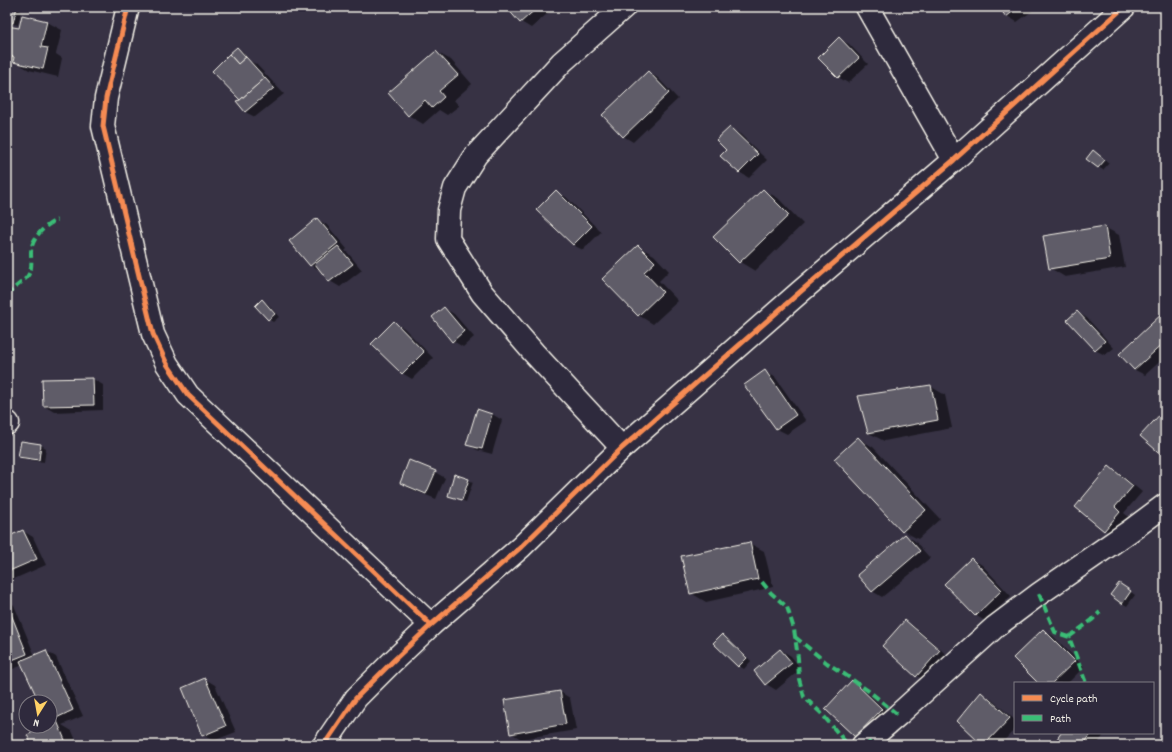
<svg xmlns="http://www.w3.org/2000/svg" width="1172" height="752" viewBox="0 0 1172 752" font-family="Dekko,sans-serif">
<rect width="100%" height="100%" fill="#373244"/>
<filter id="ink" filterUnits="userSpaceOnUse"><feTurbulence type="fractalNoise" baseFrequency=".025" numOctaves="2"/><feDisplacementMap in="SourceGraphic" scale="8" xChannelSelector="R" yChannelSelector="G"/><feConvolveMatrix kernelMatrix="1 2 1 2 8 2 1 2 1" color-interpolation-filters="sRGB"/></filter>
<g filter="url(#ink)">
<g fill="#0007">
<path d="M7,7l9,1 5,3 -3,14 -11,-3z"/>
<path d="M507,7h48l-24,21 -10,-6z"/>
<path d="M1000,7h38l-21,15 -10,-6z"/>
<path d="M23,16l24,6 15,8 -6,24 6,4 -4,19 -29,-7 -15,-9 -7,-1v-33l13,3z"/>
<path d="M839,39l10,5 19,20 -20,19 -10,-6z"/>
<path d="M237,49l5,2 8,10 6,3 28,30 -29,23 -10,-5z"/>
<path d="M436,52l15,8 21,24 -18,16 5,6 -12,9 -8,-5 -16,14 -15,-9z"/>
<path d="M648,72l10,6 20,21 -45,43 -10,-6z"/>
<path d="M730,128l10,6 27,26 -18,18 -10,-6 -12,-22z"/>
<path d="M1098,154l11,9 -6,7 -5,-3z"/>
<path d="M763,190l15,8 25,26 -48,47 -15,-9 -25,-25z"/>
<path d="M556,192l10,5 35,35 -18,18 -10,-5z"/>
<path d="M317,219l10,6 20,24 -2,2 3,2 14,17 -22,17 -10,-6 -8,-11 -1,1 -10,-6z"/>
<path d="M1104,227l15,8 6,32 -60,10 -15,-9z"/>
<path d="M639,247l15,8 15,16 -10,10 19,20 -25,23 -15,-9z"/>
<path d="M262,301l5,2 12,14 -6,5 -5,-3z"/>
<path d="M444,308l10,6 20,23 -11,10 -10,-6z"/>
<path d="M1077,312l10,6 27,30 -9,7 -10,-5z"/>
<path d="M1165,313v44l-20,18 -10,-5 -15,-16z"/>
<path d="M394,323l10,5 29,30 -21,21 -10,-6z"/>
<path d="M765,372l10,5 31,44 -19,13 -10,-5 -31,-44z"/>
<path d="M93,379l10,6v25l-49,2 -10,-6z"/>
<path d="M930,386l15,9 7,33 -68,13 -15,-8z"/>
<path d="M478,410l14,4 10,6 -10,34 -15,-4 -10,-6z"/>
<path d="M858,438l15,9 67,72 -22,20 -15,-8z"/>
<path d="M22,442l19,3 5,3 -2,14 -20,-3 -5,-3z"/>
<path d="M1109,467l10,6 23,19 -18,21 6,5 -15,18 -10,-6 -29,-24z"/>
<path d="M435,472l10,6 -9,21 -25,-10 -10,-6z"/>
<path d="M468,480l5,2 -7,20 -17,-7z"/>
<path d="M23,531l10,6 13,28 -39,17v-44z"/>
<path d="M905,535l10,6 15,17 -48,39 -10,-6z"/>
<path d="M749,543l15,8 9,36 -67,15 -15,-9z"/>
<path d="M972,559l10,6 29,31 -26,25 -10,-6z"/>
<path d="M1124,587l11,8 -8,11 -5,-3z"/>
<path d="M7,601l7,4 21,51 11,-5 10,6 27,59 -21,9 10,6 6,14h-45l16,-19 4,-2 -3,-2v-20h-10l-17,-37 -15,6h-1z"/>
<path d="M905,621l10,6 34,30 -22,25 -10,-6z"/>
<path d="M1043,630l10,6 31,31 -16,16h-29z"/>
<path d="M723,635l4,3 24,23 -7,8 -5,-3 -24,-23z"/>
<path d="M781,650l10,6 10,13 -25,21 -10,-6z"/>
<path d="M205,679l10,6 21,47 -23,9 -10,-6z"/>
<path d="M852,682l10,6 29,27 -26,27 -10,-6z"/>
<path d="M560,692l10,6 6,32 -55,9 -10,-6 -6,-32z"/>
<path d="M982,694l10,6 23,20v9l-15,16h-16z"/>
<path d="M1063,733h42l-8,12h-43z"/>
</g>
<g fill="#5f5c67" stroke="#f4f1e8">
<path d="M7,7h10l-4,16 -6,-1z"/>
<path d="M506,7h32l-18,16z"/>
<path d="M999,7h20l-13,10z"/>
<path d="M22,15l25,6 -6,26 7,1 -5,21 -30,-7 1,-5 -7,-2v-29l12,2z"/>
<path d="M839,37l20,21 -21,20 -20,-20z"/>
<path d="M237,47l9,10 -8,7 -9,-10z"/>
<path d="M436,51l22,24 -19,16 5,6 -12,11 -7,-8 -17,16 -20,-23z"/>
<path d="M229,54l9,10 8,-7 19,21 -25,22 -28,-29z"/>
<path d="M648,71l21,22 -46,44 -21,-22z"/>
<path d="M265,78l9,10 -29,24 -9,-11 4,-1z"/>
<path d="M730,127l28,27 -19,19 -19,-17 6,-6 -10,-10z"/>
<path d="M1093,150l12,10 -7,8 -12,-9z"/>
<path d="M763,189l26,26 -50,48 -26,-26z"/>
<path d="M556,190l36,36 -19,19 -37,-35z"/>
<path d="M317,218l21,25 -28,23 -21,-25z"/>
<path d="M1105,226l5,33 -61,10 -6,-33z"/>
<path d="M638,245l17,17 -11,10 19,20 -25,24 -36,-37z"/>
<path d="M338,246l15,18 -24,18 -14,-18z"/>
<path d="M262,299l13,15 -7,6 -13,-14z"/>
<path d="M444,307l20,24 -12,11 -20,-25z"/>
<path d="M1077,311l28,30 -10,9 -28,-30z"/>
<path d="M1165,311v31l-31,28 -15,-16z"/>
<path d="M394,321l30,31 -22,22 -31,-30z"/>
<path d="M765,370l31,45 -20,14 -32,-44z"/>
<path d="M93,378l1,27 -51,1 -1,-27z"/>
<path d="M931,385l7,35 -70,13 -10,-37z"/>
<path d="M477,409l15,5 -10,35 -16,-4z"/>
<path d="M1165,409v49l-25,-22z"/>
<path d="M858,437l68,73 -24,22 -68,-73z"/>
<path d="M21,441l20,3 -2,16 -21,-3z"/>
<path d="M409,460l27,11 -10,23 -26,-11z"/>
<path d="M1109,466l24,20 -18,21 5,5 -16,19 -29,-24z"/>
<path d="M454,474l15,5 -7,21 -14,-4z"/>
<path d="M23,530l14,29 -30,13v-35z"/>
<path d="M905,534l15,17 -48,41 -15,-17z"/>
<path d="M750,542l8,37 -68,15 -9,-38z"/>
<path d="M971,558l31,32 -27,26 -31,-32z"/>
<path d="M1119,583l12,8 -9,13 -12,-9z"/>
<path d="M7,604l20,50 -20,8z"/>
<path d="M905,620l35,30 -24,27 -34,-31z"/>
<path d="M1043,629l32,32 -23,22h-14l-25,-25z"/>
<path d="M722,634l25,24 -9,9 -25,-24z"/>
<path d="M780,649l12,14 -27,22 -11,-14z"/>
<path d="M46,650l27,60 -23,11v-19h-11l-19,-41z"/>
<path d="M205,678l21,48 -24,10 -20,-48z"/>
<path d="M852,680l30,29 -27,28 -30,-28z"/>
<path d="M560,691l6,33 -56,10 -6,-34z"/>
<path d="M981,692l29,26 -26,27h-2l-25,-24z"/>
<path d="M57,721l10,24h-35l-5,-10 20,-9h3v-2z"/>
<path d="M1061,733h31l-9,12h-30z"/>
</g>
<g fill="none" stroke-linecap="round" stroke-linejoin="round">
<g stroke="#f4f1e8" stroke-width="25">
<g id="minor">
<path d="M128,7l-22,91 -3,28 50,208 14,30 21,31 243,230"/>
<path d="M867,7l87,153"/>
<path d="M7,423h1"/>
<path d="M622,448l-88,-95 -52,-60 -34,-54 1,-29 6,-22 21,-33 86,-93 62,-55"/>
<path d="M324,745l32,-47 37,-37 38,-36 90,-78 101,-99 178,-156 154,-132 170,-153"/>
<path d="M863,745l35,-30 97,-88 44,-33 91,-63 35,-26"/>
</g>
</g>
<use href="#minor" stroke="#2f2a3d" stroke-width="22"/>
<g stroke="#3abd76" stroke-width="4" stroke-dasharray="8 4" stroke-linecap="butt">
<path d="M7,296c5,-8 14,-12 20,-19 6,-8 4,-15 4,-24 0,-15 14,-28 26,-33"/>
<path d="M762,582l9,11 16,14 7,22 4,29 1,21 5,18 17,16 27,32"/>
<path d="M1039,594l16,38 14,5 17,46"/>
<path d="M795,637l32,26 17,11 26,18 28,23"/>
<path d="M1069,637l23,-17 8,-8"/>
<path d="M868,741l3,4"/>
</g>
<g stroke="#2f2a3d" stroke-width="8">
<g id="cycleway">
<path d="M128,7l-22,91 -3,28 50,208 14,30 21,31 243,230"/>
<path d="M324,745l32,-47 37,-37 38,-36 90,-78 101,-99 178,-156 154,-132 170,-153"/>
</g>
</g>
<use href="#cycleway" stroke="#f68b52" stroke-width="5"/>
</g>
</g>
<rect width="1172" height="752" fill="none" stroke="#2f2a3d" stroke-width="24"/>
<rect x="12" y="12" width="1148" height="728" fill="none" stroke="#f4f1e8" stroke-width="1.5" filter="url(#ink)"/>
<rect x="1014" y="682" width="140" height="52" fill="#2f2a3d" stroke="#7e7a81"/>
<rect x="1022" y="695" width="20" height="6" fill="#f68b52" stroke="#7e7a81"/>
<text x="1050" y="702" font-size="12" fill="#f4f1e8">Cycle path</text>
<rect x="1022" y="715" width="20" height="6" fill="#3abd76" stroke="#7e7a81"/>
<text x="1050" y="722" font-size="12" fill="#f4f1e8">Path</text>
<g transform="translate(38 714) rotate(191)"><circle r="19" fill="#2f2a3d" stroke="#7e7a81"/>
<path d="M0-3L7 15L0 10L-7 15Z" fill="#ffd166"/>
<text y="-6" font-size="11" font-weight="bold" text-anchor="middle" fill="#f4f1e8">N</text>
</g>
</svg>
